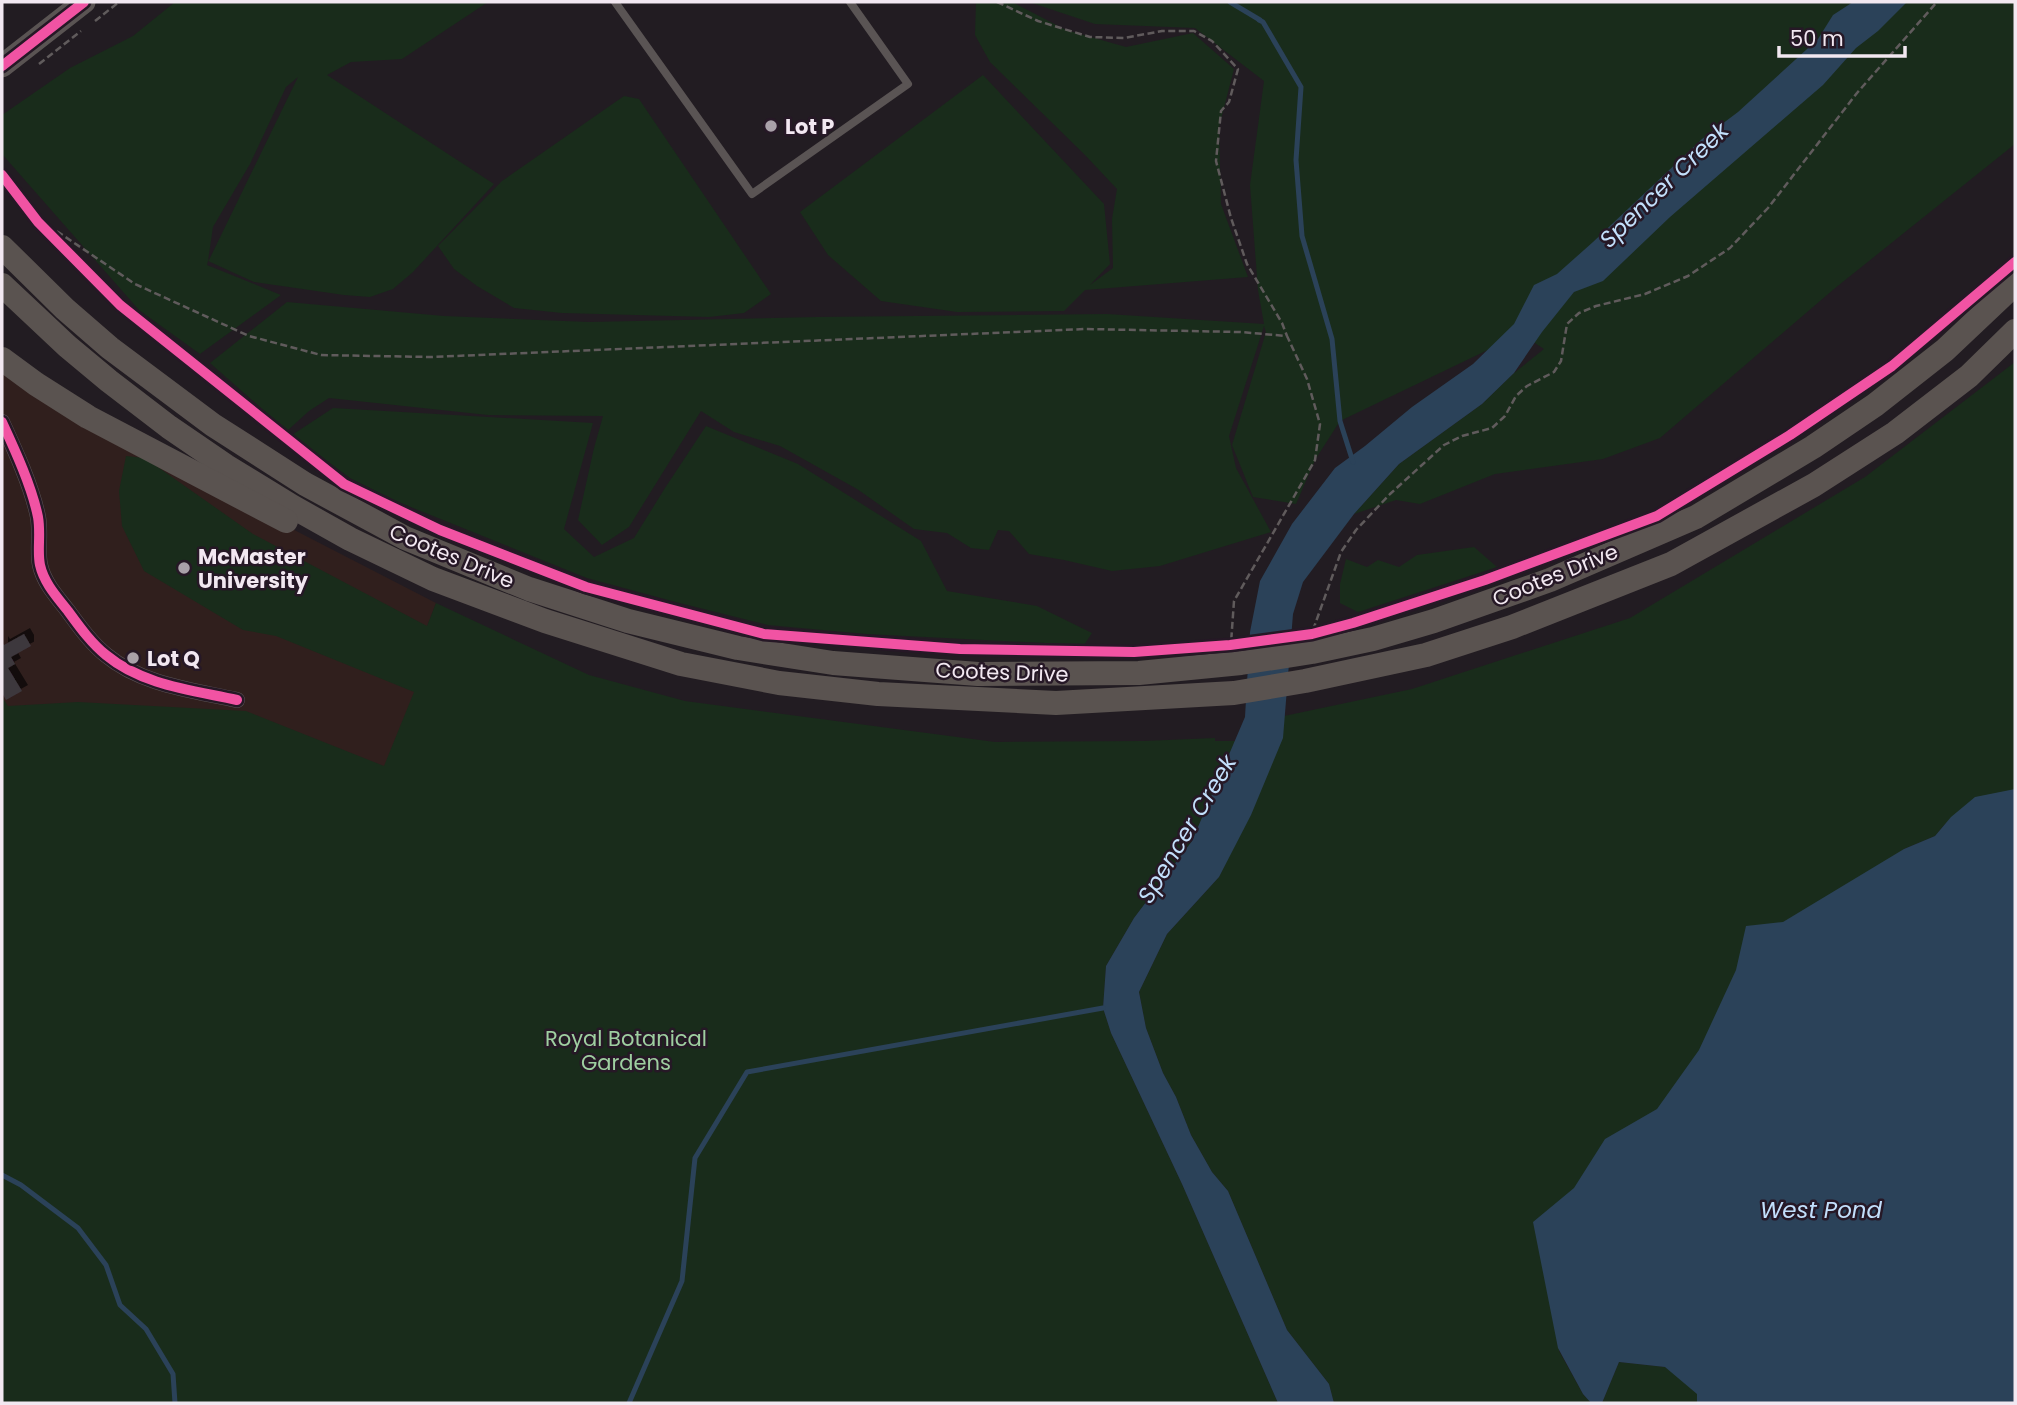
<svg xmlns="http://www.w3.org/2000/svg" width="2017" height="1405" viewBox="0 0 2017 1405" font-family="Poppins,sans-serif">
<defs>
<filter id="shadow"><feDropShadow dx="6" dy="-6" stdDeviation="0" flood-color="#0009"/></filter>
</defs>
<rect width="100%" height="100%" fill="#221c22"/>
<path fill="#301f1d" d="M2,366l158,95 276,142 -15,40 -4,49 -47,115 -355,-86 -13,-23z"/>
<g fill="#192c1b" fill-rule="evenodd">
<path d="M175,2h313l-86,57 -51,3 -24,13 167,109 -81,88 -20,17 -23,8 -26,-2 -90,-13 -46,-21 -1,4 74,30 -81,59 -61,-44 -137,-156v-39l68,-47 63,-32zM298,77l-89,183 -1,1 5,-34 37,-63 36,-77z"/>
<path d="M976,2h36l54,28 60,17 67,-14 41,36 -15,58 2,77 27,73 -163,13 -21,21 -107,1 -76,-11 -53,-46 -28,-43 183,-137 121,129 6,60 -20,21 23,-17 -1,-49 5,-30 -32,-34 -95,-93 -15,-27z"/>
<path d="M1029,2h986v142l-181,145 -174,149 -57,21 -108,15 -75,30 -24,-4 -42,14 45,-50 83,-60 32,-31 30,-24 -23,-15 -181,87 -25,39 -19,44 -43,-7 -21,-52 34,-113 -2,-6 -35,110 7,32 35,64 -111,34 -48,5 -48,-11 -35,-6 -20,-23 -11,-1 -9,20 -18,-2 -24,-15 -33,-4 -57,-40 -77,-43 -46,-14 -33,-21 -72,116 -27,18 -24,-25 16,-72 9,-32 -115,-1 -159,-17 -20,13 -22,20 -77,-68 77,-61 157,14 145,6 228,-5 290,-3 157,10 -6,-34 -8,-105 14,-104 -69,-53 -100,-4z"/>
<path d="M624,96l15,3 132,195 -27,19 -35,4 -147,-4 -48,-5 -37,-22 -23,-17 -16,-23 64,-65z"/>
<path d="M2015,362v460l-69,1 -11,13 -31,13 -345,502 24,43 8,9h-257l-5,-19 -42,-54 -59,-139 -16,-19 -21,-37 -15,-38 -13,-24 -17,-45 -7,-36 28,-58 52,-57 63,-139 2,-22 128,-27 218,-71 235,-141z"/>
<path d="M333,408l260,15 -29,106 30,28 40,-19 31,-50 41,-62 92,38 123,77 26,50 90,15 55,27 -8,12 -217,-11 -99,-9 -92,-23 -89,-24 -196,-79 -41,-21 -58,-43z"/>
<path d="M126,456l19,2 108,76 174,92 9,-23 153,72 96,26 310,41 149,-1 71,-3v3h20l-43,100 -58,77 -28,48 -3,42 8,25 71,151 96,219h-1276v-706l6,9 70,-4 168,9 138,55 30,-74 -138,-56 -33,-6 -99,-59 -22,-45 -3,-35z"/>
<path d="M1474,547l23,20 -139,45 -18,-9v-19l6,-25 21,8 11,-7 21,7 18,-12z"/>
<path d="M1619,1362l46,5 48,36h-111z"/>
</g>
<g fill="#2b4259">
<path d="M1853,2h54l-29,29 -22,17 -33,37 -153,132 -67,64 -29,11 -32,40 -28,41 -32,31 -83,60 -45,50 -51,68 -10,32 -10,124 -32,77 -32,62 -52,57 -28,58 7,36 17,45 13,24 15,38 21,37 16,19 59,139 42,54 5,19h-56l-96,-219 -71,-151 -8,-25 3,-42 28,-48 58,-77 53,-124 5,-85 10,-51 32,-57 43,-56 30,-22 47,-39 61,-43 41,-40 20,-39 23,-11 36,-32 109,-103 36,-27 80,-73 15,-24z"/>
<path d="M2015,789v614h-318v-9l-32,-27 -46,-5 -17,41h-11l-8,-9 -25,-46 -25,-126 41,-34 31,-49 52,-30 42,-59 37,-80 10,-44 37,-4 121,-73 31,-13 16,-19 24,-20z"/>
</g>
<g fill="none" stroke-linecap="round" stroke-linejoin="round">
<g stroke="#2b4259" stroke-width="5">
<path d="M1230,2l30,18"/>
<path d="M1259,20l4,2 38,65 -5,73 6,76 30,103 8,82 13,41"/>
<path d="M2,1175l19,10 57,43 28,37 14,40 26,24 27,45 2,29"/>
<path d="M629,1403l53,-122 13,-123 52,-86 356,-64"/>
</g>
</g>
<path fill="#3e373e" filter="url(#shadow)" d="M24,634l7,12 -20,11 4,7 -7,4 14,23 -16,9 -4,-7v-51l2,3z"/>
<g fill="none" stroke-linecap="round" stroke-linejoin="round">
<g stroke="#605b5c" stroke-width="2.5" stroke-dasharray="7 3.5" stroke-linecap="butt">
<path d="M997,2l41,19 52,16 34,1 38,-7h32l18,10 26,28 -9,33 -8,9 -5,50 15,57 16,46 35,59 5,13"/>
<path d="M95,21l24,-19"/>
<path d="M39,64l42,-33"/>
<path d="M38,222l20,10 77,52 114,52 72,19 111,2 654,-28 154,3 47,4 20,43 13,45 -5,36 -81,141 -3,42"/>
<path d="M1313,630l28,-78 15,-22 34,-36 54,-49 18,-9 30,-8 13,-12 11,-20 11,-10 27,-14 7,-11 6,-37 12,-11 17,-7 49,-12 43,-18 42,-28 38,-40 89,-115 80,-91"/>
</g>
<path stroke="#5a5454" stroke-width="8" d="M615,2l137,192 156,-110 -58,-82"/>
<path stroke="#5a5454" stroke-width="16" d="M2,422c13,28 30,65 36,95 3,17 -1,34 2,48 4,18 17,32 28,46 11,15 23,32 38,44 36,30 86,35 131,45"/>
<path stroke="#5a5453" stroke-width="23" d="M2,66l82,-64"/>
<g stroke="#5a5350" stroke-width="24">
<path d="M2,247l63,62 45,39 103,77 92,59 100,54 124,51 99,32 110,27 95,15 145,11 161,-1 102,-10 71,-11 61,-13 61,-18 116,-41 146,-63 117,-70 62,-42 70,-55 70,-66"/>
<path d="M2,285l65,61 42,35 60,46 57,39 67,41 57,32 83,40 112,42 136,43 98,19 99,11 178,9 178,-10 71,-12 121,-26 86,-28 159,-63 143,-79 81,-52 74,-57 46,-45"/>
<path d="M2,359l34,25 52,33 198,104"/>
</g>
<g stroke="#261826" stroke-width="15">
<g id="cycleway">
<path d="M2,66l82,-64"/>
<path d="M2,175l36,47 82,83 224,179 96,46 146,57 178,47 196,15 174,3 96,-7 82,-11 41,-11 132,-43 172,-64 133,-81 102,-69 123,-104"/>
<path d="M2,422c13,28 30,65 36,95 3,17 -1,34 2,48 4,18 17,32 28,46 11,15 23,32 38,44 36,30 86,35 131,45"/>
</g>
</g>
<use href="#cycleway" stroke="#f153a3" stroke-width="10"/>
</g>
<g fill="#a9a1a9" stroke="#261826" stroke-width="2.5">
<circle cx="771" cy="126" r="7"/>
<circle cx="184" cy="568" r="7"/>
<circle cx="133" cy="658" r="7"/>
</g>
<g text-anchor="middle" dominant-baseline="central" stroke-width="5" stroke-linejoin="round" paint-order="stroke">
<g font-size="21" font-weight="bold" fill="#f2e8f1" stroke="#261826" text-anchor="start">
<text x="785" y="126">Lot P</text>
<text x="198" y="556">McMaster<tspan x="198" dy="24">University</tspan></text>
<text x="147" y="658">Lot Q</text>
</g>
<g font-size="21" fill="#f2e8f1" stroke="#261826">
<text transform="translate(452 556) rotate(23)">Cootes Drive</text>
<text transform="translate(1555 575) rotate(-22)">Cootes Drive</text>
<text transform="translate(1002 672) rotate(2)">Cootes Drive</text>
</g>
<g font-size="21" fill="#9ecfa0" stroke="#261826">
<text x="626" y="1038">Royal Botanical<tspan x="626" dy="24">Gardens</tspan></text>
</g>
<g font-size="23" font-style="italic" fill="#c2dffb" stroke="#261826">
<text transform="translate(1664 185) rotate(-44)">Spencer Creek</text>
<text transform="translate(1187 829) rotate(-59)">Spencer Creek</text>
<text x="1821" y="1210">West Pond</text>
</g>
</g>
<rect width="2017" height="1405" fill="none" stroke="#f2e8f1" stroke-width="7"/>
<path d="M1779 46v10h126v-10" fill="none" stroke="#f2e8f1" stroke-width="3.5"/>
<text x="1790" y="46" font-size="21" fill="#f2e8f1" stroke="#261826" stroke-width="5" paint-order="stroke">50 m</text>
</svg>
